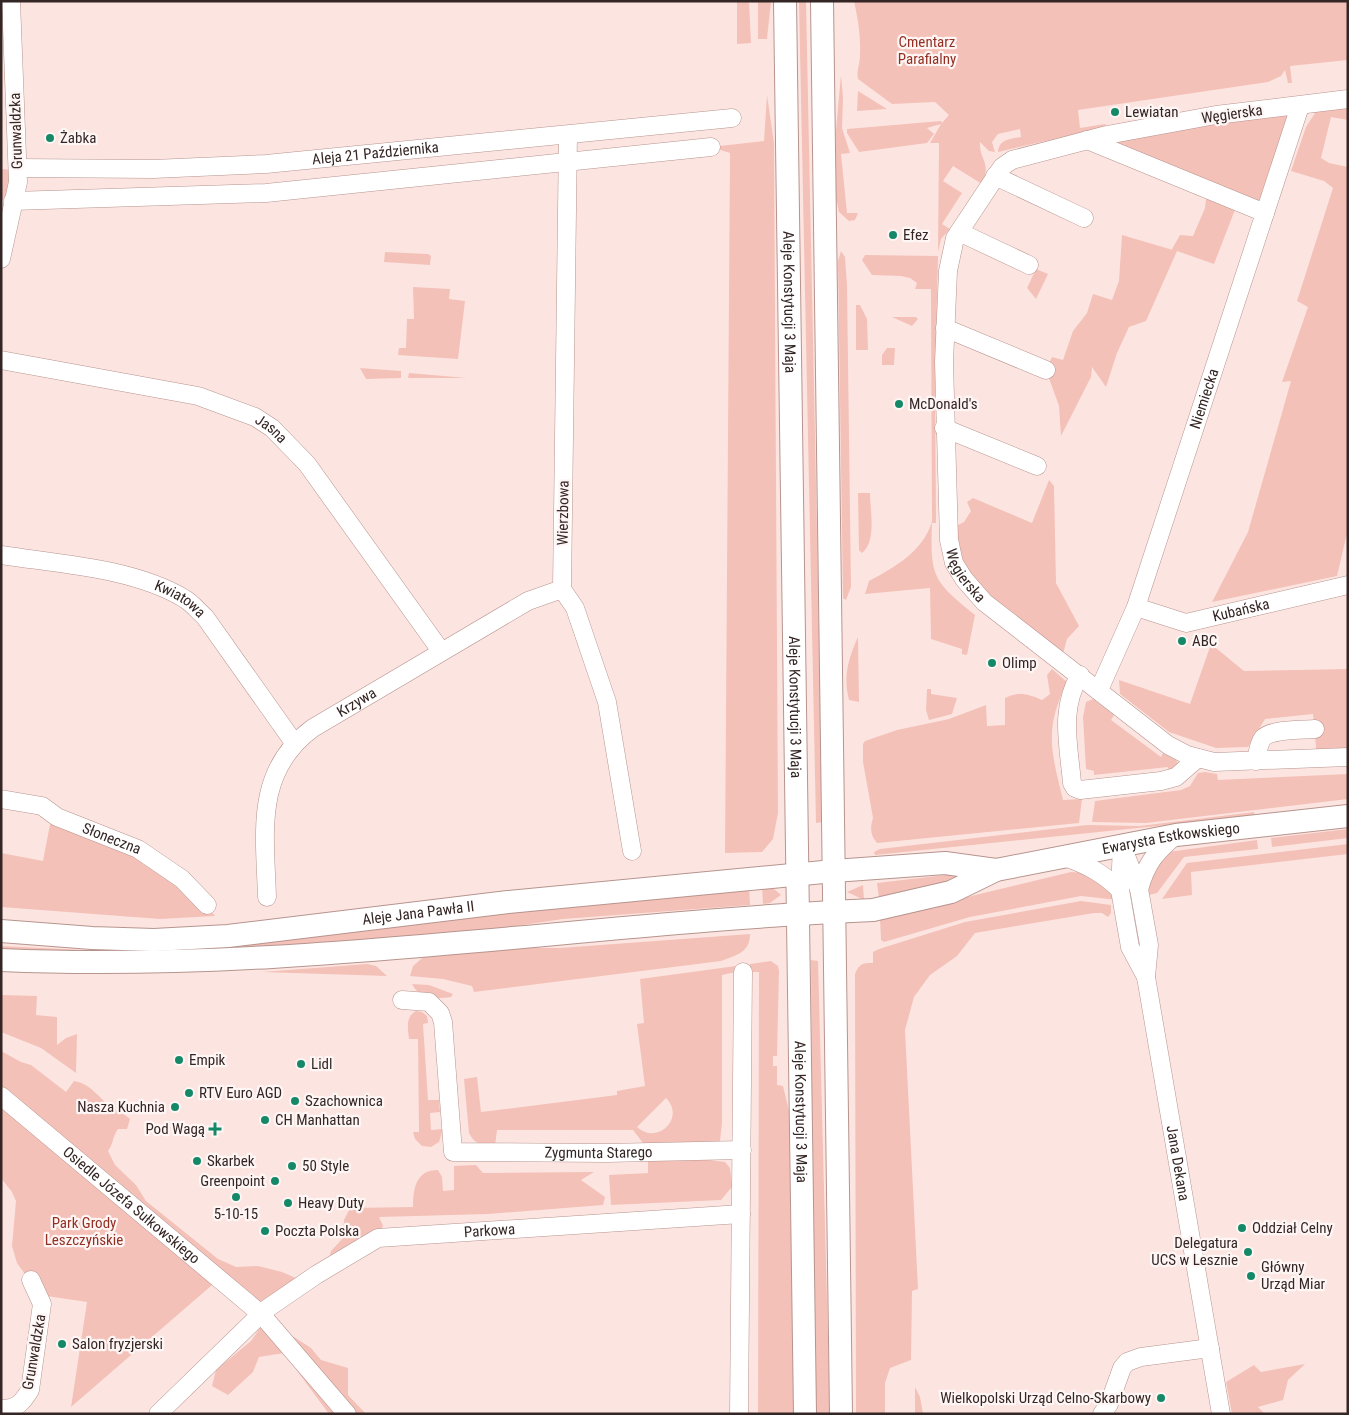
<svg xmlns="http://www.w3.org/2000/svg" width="1349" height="1415" viewBox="0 0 1349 1415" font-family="'Roboto Condensed',sans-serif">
<rect width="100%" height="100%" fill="#fce5e1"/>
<g fill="#f4c1b8" fill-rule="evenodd">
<path d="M737,1h12l2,42 -14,1z"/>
<path d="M758,1h13l-4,38h-9z"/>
<path d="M799,1h7l17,821 -7,1z"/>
<path d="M854,1h494v59l-58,6 2,17h-4l-3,-13 -4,6 -13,6 -190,28 2,18 25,-4 1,3 -108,25c1,-13 12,-13 23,-15l-1,-8 -22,5 -6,8 3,10 -6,-1 -9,-9c-1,18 12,20 2,42l-29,-18 -10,15 19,12 -20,31 8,5 -9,10 -3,13 1,-109h-9l11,-19 -14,4 7,6 -7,9 -68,9 -12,-19v-4l94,-8 1,2 7,-8 -14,-13 -43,2 -34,-25c-2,-8 2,-15 2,-23 1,-19 -2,-37 -6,-55z"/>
<path d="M841,75l2,22 -1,31 8,25 -9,1 6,59h11l-3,7 -6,1 -10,-9 -3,-14v-68z"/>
<path d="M858,91l29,18 -30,2z"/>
<path d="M767,95l7,48 4,670 -5,26 -11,13 -37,1 5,-700 -19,-6 53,-6z"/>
<path d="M1348,99v21l-17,-3 -10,41 8,5 19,4v362l-11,47 -125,26 36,-70 43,-151 -9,1 26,-75 -11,-6 36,-113 -9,-7 -33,-10 15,-44 9,-14 -15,-4 -35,104 -27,-11 -24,62 -37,-13 -31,70 -17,6 -12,26 -11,34 -14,-20 -1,10 -30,59 -2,-30 -13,-36 6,-13 11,3 10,-29 14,-18 6,-19 19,6 7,-19 3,-46 51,15 -1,-1 8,-14 13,1 12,-28 2,-18 -120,-50z"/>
<path d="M1,169l15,1 -4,30h-11z"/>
<path d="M841,251l4,6 2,28 4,302 -5,13 -3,-2 -5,-337z"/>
<path d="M385,252l43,2 3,2 -1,9 -46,-3z"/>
<path d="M865,255l73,1 -3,132 1,131v4h-4c-2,54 1,58 43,92l-8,40 -5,-1v-5l-31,-10 -1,-51 -65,6 4,-13c26,-14 53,-29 63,-59l-1,-233h-16l2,-6 -7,-5 -9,-2 -29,-1 -10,-15z"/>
<path d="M1036,269l12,5 -12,25 -9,-11z"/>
<path d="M413,287l37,2 -1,10 16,2 -7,58 -60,-4 1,-7h7l1,-29h7z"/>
<path d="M856,305h4l7,14 1,31h-12z"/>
<path d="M892,317h24l2,2 -6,7z"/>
<path d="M887,348h8l-1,17h-12v-10z"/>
<path d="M360,368l41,3v7l-35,1z"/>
<path d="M409,373l58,5h-59z"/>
<path d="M1049,480l5,6 2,97 23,43 -12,13 -6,22 -107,-98 2,-37 8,-4 7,-11 -4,-9 6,-4 59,25z"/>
<path d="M858,493h12c0,17 7,48 -8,60l-3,-3z"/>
<path d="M858,637l1,65 -10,-2c-6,-23 -1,-41 9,-63z"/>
<path d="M1211,644l33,27 104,-2v88l-31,1 -4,-44 -48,5 -17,28 -32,1 -47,-16 -49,-38 -1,-14 71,24z"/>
<path d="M1052,669l15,13c-23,48 -16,68 -4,118l19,-1 -3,24 -202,20c-7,-8 -7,-15 -4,-25l-10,-56v-18l2,-3 32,-11 52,-11 37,-14 1,21 18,-1v-27c15,-7 23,-4 37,2l8,-6 -3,-19z"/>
<path d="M927,689h4v5l26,4 -5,16 -23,6 -3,-10z"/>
<path d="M1093,699l21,16 -3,5 50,37 2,-4 13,7 3,5 -10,14 -1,-12 -74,8v-4l-8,-2 -3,-52 3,-15z"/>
<path d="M1205,772l12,2 1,6 130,-6v25l-202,24 -54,-1 3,-21 86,-11 9,-4 8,-13z"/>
<path d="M1254,812l1,4 -380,39 -1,-3 6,-3 207,-24 53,1z"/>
<path d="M52,814l43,17 99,59 21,26 -55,3 -159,-12v-54l42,8z"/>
<path d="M1348,829v9l-76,9 -1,-9z"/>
<path d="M1257,840l1,9 -74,8 -27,36 -8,2v-19l19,-24z"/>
<path d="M1348,844v10l-157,18 1,23 -30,4 25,-36z"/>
<path d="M1071,872c21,0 36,11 46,28l-36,-4 -111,21 -86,25 -3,-2 -1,-22z"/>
<path d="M963,873l5,4 -89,21 -2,-15z"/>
<path d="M863,885l1,15 -17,-8z"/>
<path d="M749,887l1,18 -187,14 -93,14 -271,20 -198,-1v-6l102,5 182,-13 340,-42z"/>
<path d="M762,887l12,2 7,6 -11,8 -7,1z"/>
<path d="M1081,901l30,4v8l-3,4 -6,-4h-8l-119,20 -18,23 -27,19 -16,22 -9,33 13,259 -6,2 -1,69 -21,8 -5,15v31h-29l-1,-440c4,-10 7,-11 18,-11v-11l6,-3 86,-27z"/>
<path d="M750,934c0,19 -14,21 -29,27l-247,31 -2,-6 -29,-7 -33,-3 3,-10 15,-13 60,-5h72z"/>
<path d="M811,960l7,1 12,453h-16z"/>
<path d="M771,961l7,5 1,5 -2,85h-4v10h4v19l6,1 6,25 5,303h-36l1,-442h-9v-8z"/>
<path d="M367,964l9,2 11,10 -125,-4z"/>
<path d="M736,966v6l-14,3v148l-3,27 -69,2 -17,-22h-136l-2,16c-12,-1 -20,-1 -26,-13l-5,-54 13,-2 4,35 136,-17v-4l28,-5 -8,-62 7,-1 -4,-44zM666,1098c20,20 -9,48 -29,29z"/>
<path d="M412,984l17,1 24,9 -2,3c-14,2 -32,2 -39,-13z"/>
<path d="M1,995l36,1 -1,19 21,2v28l9,-7 11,-4 -1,39 -35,-25 -40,-16z"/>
<path d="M416,1011l6,1 5,4 1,7 -5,1 5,76h11l1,12 -10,1 1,17 12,-1 -4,13 -8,5 -9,-1 -7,-7 -2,-7h6l-1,-93h-9c-1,-11 -4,-22 7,-28z"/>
<path d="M1,1051l20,11 10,3 35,27 8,-11c17,3 23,15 36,25 6,5 14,7 20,13l-3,10h-9c-6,8 -4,14 -10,22l7,14 21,20 10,16 72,58 18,8 22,-1 24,6 23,10 -44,32 -42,-35 -148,128 16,-105 -47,-7 -23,-32 -5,-17 4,-45 -4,-9 -11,-14z"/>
<path d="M701,1159l24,3 5,6 2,19 -11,13 -110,5 -2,-30 39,-2v-12z"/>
<path d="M476,1165l7,8 111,-1 -13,8 24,17 -2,8 -115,9 -109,3 4,9 -5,12 -49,21 2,-8 12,-13 1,-18 6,-12 63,-1c0,-19 3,-37 25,-37l4,7 1,14 11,-1v-24z"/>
<path d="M262,1325l18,11 14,1 17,11 10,12 27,8v27l18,19h-37l-45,-61 -25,4 -6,15 -25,23 -16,-9 4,-16 35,-29z"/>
<path d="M1305,1364l-17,16 -5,20 -25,7 7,7h-33l-6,-32 28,-17 7,7z"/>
<path d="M915,1387l5,10 3,17h-8z"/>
</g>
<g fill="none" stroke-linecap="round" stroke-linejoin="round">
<g stroke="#b7948e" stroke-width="19">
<g id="minor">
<path id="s1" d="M1348,99l-132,16 -109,20 -95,25 -10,7 -47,71 -7,33 -4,91 5,178 5,23 10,16 20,23 184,143 19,10 27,7 134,-5"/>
<path d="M568,135l-6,454 13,19 32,94 25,149"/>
<path d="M1087,140l178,73"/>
<path id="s2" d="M18,168l135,1 113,-5 466,-46"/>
<path d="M995,176l89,42"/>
<path d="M13,201l253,-8 445,-46"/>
<path d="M959,232l70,33"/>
<path d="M1,259l17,-77 -7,-181"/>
<path d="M945,328l101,42"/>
<path id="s3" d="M1,360l197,36 57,21 17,11 35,36 134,187"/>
<path d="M944,428l93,38"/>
<path id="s4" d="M1,555c58,9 133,13 184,44 7,4 13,12 20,18l90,127"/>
<path id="s5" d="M1136,607l50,16 162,-38"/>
<path d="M1080,675c-21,34 -11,71 -8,108l3,5 5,2 81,-9 15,-4 22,-19"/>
<path id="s6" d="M1099,690l37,-83 164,-501"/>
<path d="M1256,761c2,-8 2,-17 7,-23 8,-9 40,-8 52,-9"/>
<path id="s7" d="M1,799l41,7 15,11 81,32 44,30 25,26"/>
<path id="s8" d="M1122,846l17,43 10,56 -3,32 75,437"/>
<path d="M1122,846l-2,44 10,57 16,30"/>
<path d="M1065,857c22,8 38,16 55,33"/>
<path d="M1139,889c8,-27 16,-36 37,-54"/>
<path id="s9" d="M267,897c-2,-64 -13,-126 46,-169l215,-127 34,-12"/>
<path id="s10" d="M402,1000l27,2 11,11 3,9 10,130 153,1 136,-3"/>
<path id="s11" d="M1,1096l260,218 86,100"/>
<path d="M1,1409c16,0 21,-6 29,-19l12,-86 -11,-24"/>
<path id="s12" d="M158,1414l107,-104 51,-35 62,-37 363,-24"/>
<path d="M739,1414l4,-442"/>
<path d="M1102,1414l7,-10 13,-36 5,-6 14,-5 69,-9"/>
</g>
</g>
<g stroke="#b7948e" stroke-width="24">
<g id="major">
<path id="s13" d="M785,1l20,1413"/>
<path d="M822,1l19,1413"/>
<path id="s14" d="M1,931l91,7 62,2 74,-4 280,-34 326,-31 111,-8 51,7"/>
<path id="s15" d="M1,960c291,13 581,-37 872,-50l78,-18 45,-22 180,-35 172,-19"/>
</g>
</g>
<use href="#minor" stroke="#fff" stroke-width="18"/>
<use href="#major" stroke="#fff" stroke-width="22"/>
</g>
<g fill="#158868" stroke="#fef6f5" stroke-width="2">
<circle cx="1115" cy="112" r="5"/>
<circle cx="50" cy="138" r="5"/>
<circle cx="893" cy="235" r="5"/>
<circle cx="899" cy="404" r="5"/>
<circle cx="1182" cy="641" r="5"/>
<circle cx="992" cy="663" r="5"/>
<circle cx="179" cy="1060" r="5"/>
<circle cx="301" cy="1064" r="5"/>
<circle cx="189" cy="1093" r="5"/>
<circle cx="295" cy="1101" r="5"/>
<circle cx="175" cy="1107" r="5"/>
<circle cx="265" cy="1120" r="5"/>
<path d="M212.5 1121.5h5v5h5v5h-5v5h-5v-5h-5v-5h5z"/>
<circle cx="197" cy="1161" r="5"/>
<circle cx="292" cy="1166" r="5"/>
<circle cx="275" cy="1181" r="5"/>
<circle cx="236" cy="1197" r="5"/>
<circle cx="288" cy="1203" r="5"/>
<circle cx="1242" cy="1228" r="5"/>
<circle cx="265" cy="1231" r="5"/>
<circle cx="1248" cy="1252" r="5"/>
<circle cx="1251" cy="1276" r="5"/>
<circle cx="62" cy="1344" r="5"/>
<circle cx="1161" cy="1398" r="5"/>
</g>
<g text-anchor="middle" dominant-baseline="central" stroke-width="4.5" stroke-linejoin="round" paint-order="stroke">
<g font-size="15" fill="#943023" stroke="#fef6f5">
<text x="927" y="42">Cmentarz<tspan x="927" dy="17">Parafialny</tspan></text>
<text x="84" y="1223">Park Grody<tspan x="84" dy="17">Leszczyńskie</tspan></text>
</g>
<g font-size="15" fill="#342624" stroke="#fef6f5" text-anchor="start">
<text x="1125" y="112">Lewiatan</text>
<text x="60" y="138">Żabka</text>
<text x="903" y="235">Efez</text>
<text x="909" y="404">McDonald's</text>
<text x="1192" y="641">ABC</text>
<text x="1002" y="663">Olimp</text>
<text x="189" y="1060">Empik</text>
<text x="311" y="1064">Lidl</text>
<text x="199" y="1093">RTV Euro AGD</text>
<text x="305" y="1101">Szachownica</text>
<text x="165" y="1107" text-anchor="end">Nasza Kuchnia</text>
<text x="275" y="1120">CH Manhattan</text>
<text x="205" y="1129" text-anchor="end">Pod Wagą</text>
<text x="207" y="1161">Skarbek</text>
<text x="302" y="1166">50 Style</text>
<text x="265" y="1181" text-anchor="end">Greenpoint</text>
<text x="298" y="1203">Heavy Duty</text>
<text x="236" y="1214" text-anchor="middle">5-10-15</text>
<text x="1252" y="1228">Oddział Celny</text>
<text x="275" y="1231">Poczta Polska</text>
<text x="1238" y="1243" text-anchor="end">Delegatura<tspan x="1238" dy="17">UCS w Lesznie</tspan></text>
<text x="1261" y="1267">Główny<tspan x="1261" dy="17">Urząd Miar</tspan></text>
<text x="72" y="1344">Salon fryzjerski</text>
<text x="1151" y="1398" text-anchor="end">Wielkopolski Urząd Celno-Skarbowy</text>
</g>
<g font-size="15" fill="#342624" stroke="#fef6f5">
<text transform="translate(1232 114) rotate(-8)">Węgierska</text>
<text transform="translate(16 131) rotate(-92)">Grunwaldzka</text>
<text stroke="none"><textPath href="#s2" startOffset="358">Aleja 21 Października</textPath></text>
<text stroke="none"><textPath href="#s13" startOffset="301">Aleje Konstytucji 3 Maja</textPath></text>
<text stroke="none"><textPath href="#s6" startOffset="310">Niemiecka</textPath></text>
<text stroke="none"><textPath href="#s3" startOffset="281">Jasna</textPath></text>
<text transform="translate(563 513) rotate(-89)">Wierzbowa</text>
<text stroke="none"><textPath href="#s1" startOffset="782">Węgierska</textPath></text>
<text stroke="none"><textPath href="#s4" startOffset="186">Kwiatowa</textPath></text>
<text stroke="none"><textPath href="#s5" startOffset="109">Kubańska</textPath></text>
<text stroke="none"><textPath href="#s9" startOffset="235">Krzywa</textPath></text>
<text stroke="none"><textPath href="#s13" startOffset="706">Aleje Konstytucji 3 Maja</textPath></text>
<text stroke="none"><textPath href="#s7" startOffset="119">Słoneczna</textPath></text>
<text stroke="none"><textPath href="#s15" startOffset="1182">Ewarysta Estkowskiego</textPath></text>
<text stroke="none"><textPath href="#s14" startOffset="419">Aleje Jana Pawła II</textPath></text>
<text stroke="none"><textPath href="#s13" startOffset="1111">Aleje Konstytucji 3 Maja</textPath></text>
<text stroke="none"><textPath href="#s10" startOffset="328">Zygmunta Starego</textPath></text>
<text stroke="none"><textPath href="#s8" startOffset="324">Jana Dekana</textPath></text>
<text stroke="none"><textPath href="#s11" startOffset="170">Osiedle Józefa Sułkowskiego</textPath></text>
<text stroke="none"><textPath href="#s12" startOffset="395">Parkowa</textPath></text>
<text transform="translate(34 1352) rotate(-80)">Grunwaldzka</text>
</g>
</g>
<rect width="1349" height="1415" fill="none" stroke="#342624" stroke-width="5"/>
</svg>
